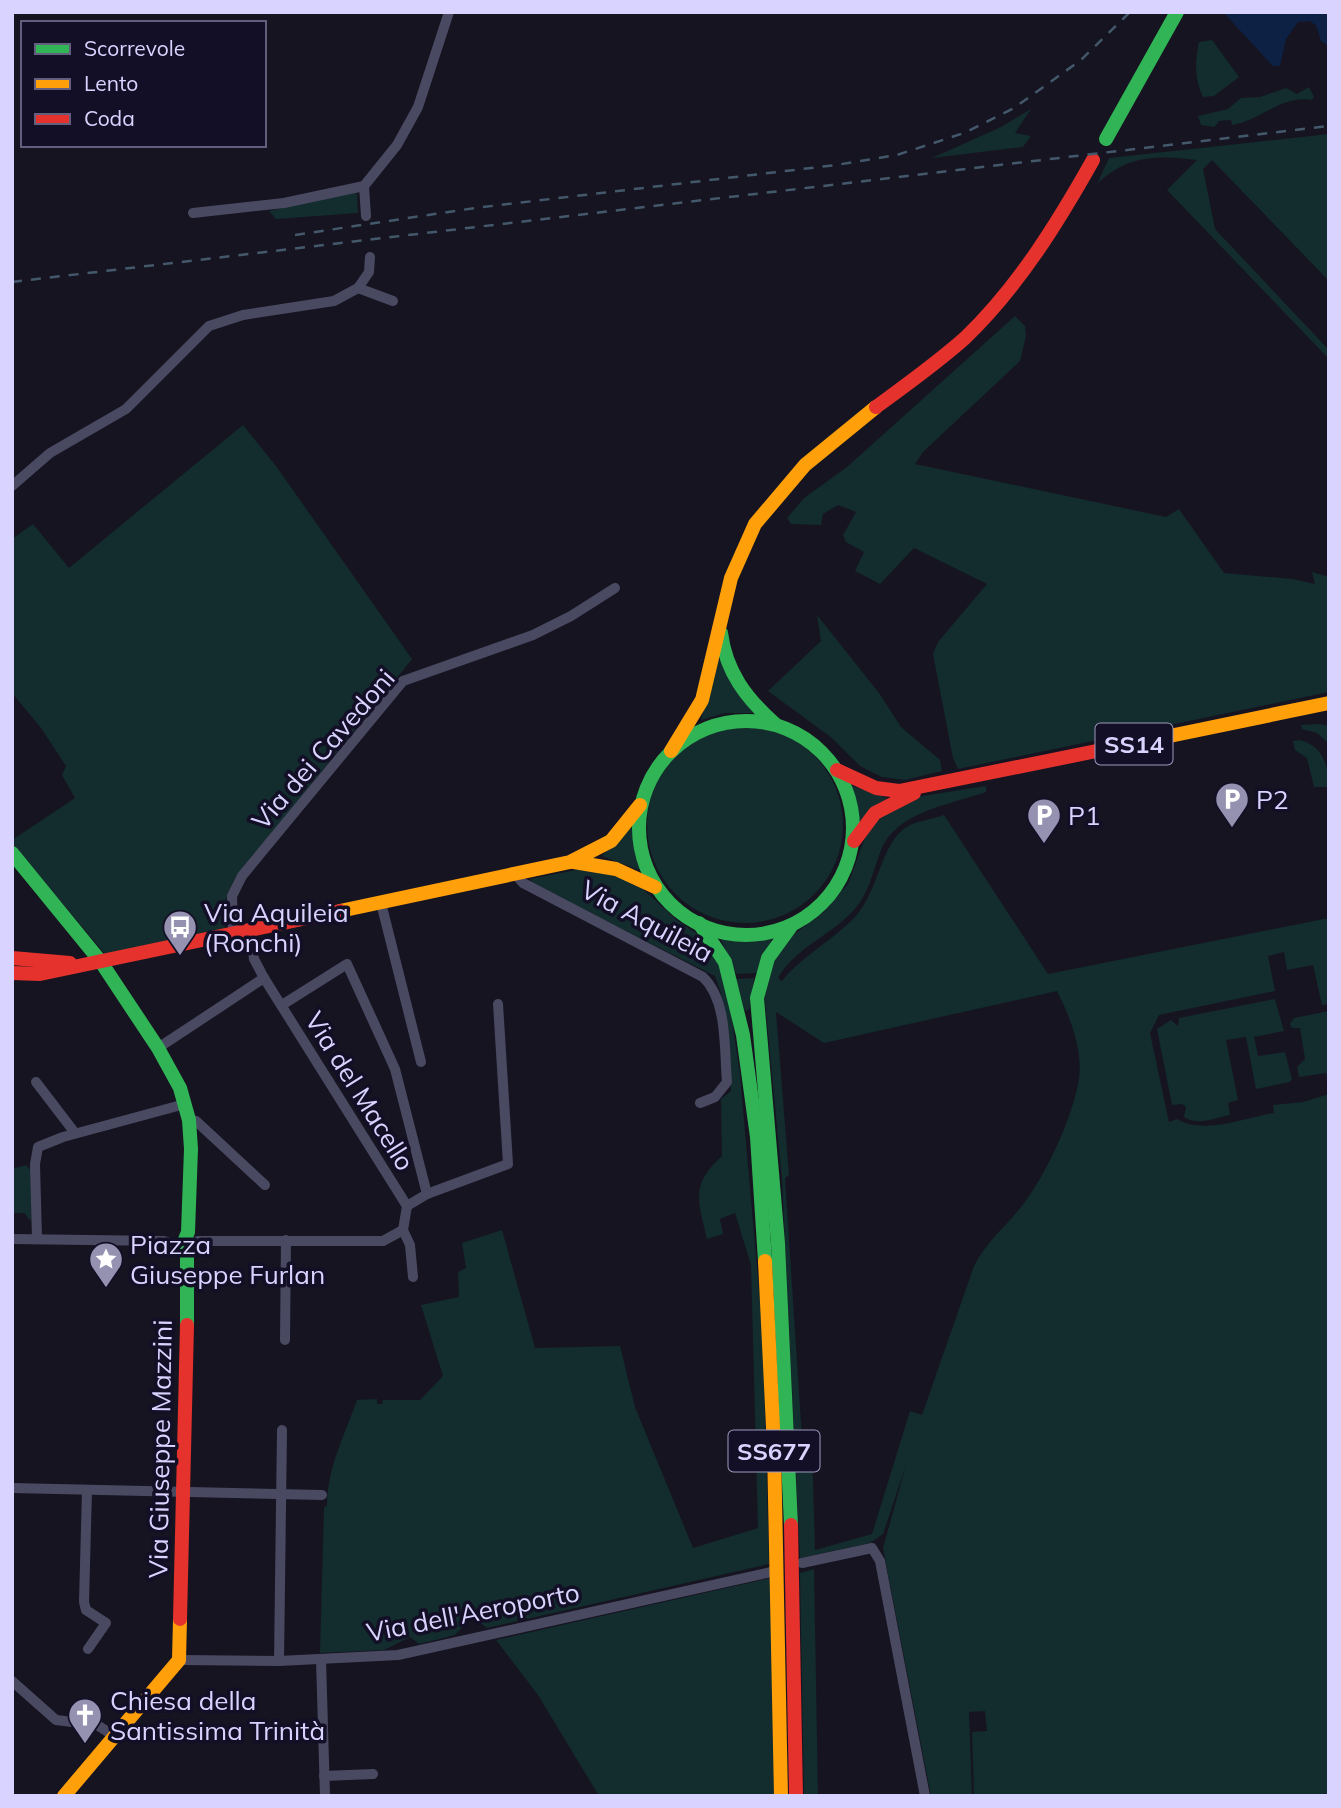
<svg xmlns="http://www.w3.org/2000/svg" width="1341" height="1808" viewBox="0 0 1341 1808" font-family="Mulish,sans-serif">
<rect width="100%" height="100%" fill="#161421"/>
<g fill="#132c2d" fill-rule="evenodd">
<path d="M1212,40l27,37 -25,19 -11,1c-9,-18 -8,-36 -4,-55z"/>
<path d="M1309,87l5,10 -2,3c-31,-5 -52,21 -80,25l-1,-5 -12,1 -5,6 -13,-2 -3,-9 30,-7 13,-11 19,-1 26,-9 11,6z"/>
<path d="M1031,109l-16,24 16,3 -8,11 -91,11 69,-31z"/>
<path d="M1329,134v147l-117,-121 -9,9 12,60 114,121v9l-162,-169 30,-30c-40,-5 -70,-5 -100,24l12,-26z"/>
<path d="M353,192l4,2 1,19 -82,6 -7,-8z"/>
<path d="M1015,316l10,10 1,10 -6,25 -97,91 -8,12 251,53 13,-8 45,64 69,6 22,5 -3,-12 17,5v115l-371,77 -5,-11 -20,-104 5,-12 49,-58 -73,-36 -34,36 -25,-13 9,-19 -18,-10 -3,-7 13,-23 -18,-7 -15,9 -2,11 -30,-1 -4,-6 17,-20 43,-31z"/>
<path d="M243,425l33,41 136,193 -178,221 -10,25 1,23 -120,26 -93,-111v-3l63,-42 -13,-23 4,-9 -25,-38 -29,-35v-154l21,-15 36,44z"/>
<path d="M817,615l62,78 22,34 39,33 2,11 -37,9 -23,-3 -22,-11 -28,-28 -64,-47 53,-50z"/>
<path d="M718,658l35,55h-28l-24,7z"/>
<path d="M1319,724l10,2v18l-12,-11 -15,-4 -1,-4z"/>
<circle cx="745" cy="825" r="98"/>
<path d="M1300,740c22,5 29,26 29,47h-15l-7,-29 -12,-8 -2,-9z"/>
<path d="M853,786l34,12 -27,25 -10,-36z"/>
<path d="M986,786v6c-37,13 -92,20 -106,61 -8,21 -11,41 -27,58 -23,25 -58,37 -75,67l4,3c21,-26 50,-40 73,-64 24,-26 26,-76 53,-91 10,-5 24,-7 36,-11l104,159 281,-56v86l-7,1 -9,-40 -26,5 -3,-18 -16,4 7,35 -116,24 -9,18 19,89 8,-3c26,16 68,-1 97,-6l-1,-8 30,-3 26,-8v702h-355l-2,-64 15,-1 -2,-20 -16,1 3,84h-41l-48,-248 23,-83 -23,69 -13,9 -70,15 -18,-379 -18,-188 10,-33 20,-24 30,-22 24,-28 18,-49 13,-19 20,-13 23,-7zM1057,991c13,26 26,59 22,88 -6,38 -34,98 -58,128 -16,20 -35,35 -47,59l-52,149 -12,-4 -38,123 -57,16 -3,-103 -10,-9 -17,-260 4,-3 -13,-163 48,31z"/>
<path d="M631,827l11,38 -3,5 -37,-14z"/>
<path d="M581,869l52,11 45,41 27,18 11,14 13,46 11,76 23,260 6,229 -282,64 -15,-11 -17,18 -36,9 -9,-7 -26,13 -64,3 4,-146 3,-1c0,-38 17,-69 30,-106l20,-1v5h5l1,-4h37l23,-24 -22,-71 38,-8 -1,-25 8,-4 -4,-25 40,-13 33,118 85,-2 15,61 58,141 65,-20 -7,-263 -16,-52 -15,6 3,15 -16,5c-9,-38 -17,-54 15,-83l-1,-57 10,-8c-3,-38 -1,-78 -16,-115l-182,-92 -3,-5z"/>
<path d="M775,932l-18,41 -21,1 -17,-39 27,2z"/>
<path d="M754,978l-5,32 -4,1 -9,-32z"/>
<path d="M1275,999l9,32 -30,6 4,19 27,-4 7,27 -2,3 -34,7 -10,-52 -20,3 12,60 -10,3 2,12c-14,3 -33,11 -46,2l2,-10 -4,-3 -10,1 -15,-76 14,-9 7,6 1,-8z"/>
<path d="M1329,1011v74l-3,-12 -27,4 -2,-10 8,-8 -5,-31h-8l-2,-4 4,-6z"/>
<path d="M26,1165l6,7 -1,49 -7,-8h-12v-44z"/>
<path d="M814,1569l4,227h-14l-4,-223z"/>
<path d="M771,1578l4,218h-176l-61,-101 -42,-55z"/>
</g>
<path fill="#0d2144" d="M1223,12h106v34l-8,-5 -5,-16 -7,-4 -11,1 -12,17 -6,27h-7z"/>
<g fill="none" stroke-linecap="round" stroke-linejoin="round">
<g stroke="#4a4962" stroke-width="10">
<path d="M193,213l91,-10 80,-17"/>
<path d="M366,216l-2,-30 33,-41 21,-38 31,-95"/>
<path d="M358,288l35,13"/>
<path d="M12,486l38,-33 76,-44 83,-83 34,-11 91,-14 24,-13 11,-16 1,-15"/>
<path d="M516,875l7,8 180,94c25,24 21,72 24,105l-12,15 -15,6"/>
<path d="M381,903l40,159"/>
<path d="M250,931l4,28 10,19 143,228 -4,24 7,15 3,32"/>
<path d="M233,934l-1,-38 10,-20 161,-195 130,-46 38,-19 44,-28"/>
<path d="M282,1005l65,-41 48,105 32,125 -20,12"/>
<path d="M158,1048l106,-70"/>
<path d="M36,1082l39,51"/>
<path d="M189,1120l7,1 69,64"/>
<path d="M427,1194l81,-30 -10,-160"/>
<path d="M12,1239l152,2 18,6 16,-6h185l20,-11"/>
<path d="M37,1239l-2,-75 3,-17 25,-10 122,-33"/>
<path d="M285,1340l1,-100"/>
<path d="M12,1488l310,7"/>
<path d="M87,1490l-3,112 2,8 20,13 -18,26"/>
<path d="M802,1563l70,-15 8,13 45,235"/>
<path d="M321,1659l4,137"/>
<path d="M179,1660l100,1 119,-6 373,-83"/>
<path d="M279,1661l3,-231"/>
<path d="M12,1681l44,39 41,5 19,12"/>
<path d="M324,1776l49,-2"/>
</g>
<g stroke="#30b455" stroke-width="14">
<path d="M1106,139l71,-127"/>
<path d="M721,633c5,39 25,65 54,91"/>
<circle cx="746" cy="828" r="107"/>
<path d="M12,853l89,109 57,86 22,40 9,32 2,29 -3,83 -6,15 5,7v71"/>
<path d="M699,923l26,39 18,73 14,102 8,124"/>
<path d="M791,1525l-13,-282 -21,-245 11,-40 24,-33"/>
</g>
<g stroke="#ff9f0a" stroke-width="14">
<path d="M1126,745l203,-42"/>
<path d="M671,751l31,-51 29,-122 24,-54 50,-59 71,-58"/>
<path d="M574,862l42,7 39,18"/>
<path d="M340,911l230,-49 41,-21 29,-36"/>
<path d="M765,1261l9,187 7,348"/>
<path d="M64,1796l115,-136 1,-41"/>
</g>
<g stroke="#e5322d" stroke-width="14">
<path d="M876,407c30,-22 61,-44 89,-69 53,-51 92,-114 128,-178"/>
<path d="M837,770l39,18 23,3 227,-46"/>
<path d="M854,841l21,-28 39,-20"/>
<path d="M12,958l58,5"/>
<path d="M12,973l28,1 300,-63"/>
<path d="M791,1525l5,271"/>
<path d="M180,1619l7,-294"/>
</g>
<g stroke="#43596b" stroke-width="2.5" stroke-dasharray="10 9" stroke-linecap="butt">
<path d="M295,235l180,-27 361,-43 61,-10 67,-22 50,-25 67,-48 49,-48"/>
<path d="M12,282l1317,-156"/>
</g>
</g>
<defs>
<g id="parking-pin" transform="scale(1.75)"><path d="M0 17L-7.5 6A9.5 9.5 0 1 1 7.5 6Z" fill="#9591b1" stroke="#130f26"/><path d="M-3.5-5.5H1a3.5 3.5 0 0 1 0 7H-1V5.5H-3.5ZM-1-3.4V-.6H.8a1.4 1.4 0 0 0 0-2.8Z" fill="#fff"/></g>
<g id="bus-pin" transform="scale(1.75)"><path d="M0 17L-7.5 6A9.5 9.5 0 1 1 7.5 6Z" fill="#9591b1" stroke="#130f26"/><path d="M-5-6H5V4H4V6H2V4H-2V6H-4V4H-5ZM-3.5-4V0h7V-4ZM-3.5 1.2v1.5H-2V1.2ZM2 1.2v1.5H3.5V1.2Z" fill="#fff"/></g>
<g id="sight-pin" transform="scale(1.75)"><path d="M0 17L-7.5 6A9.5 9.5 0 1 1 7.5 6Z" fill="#9591b1" stroke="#130f26"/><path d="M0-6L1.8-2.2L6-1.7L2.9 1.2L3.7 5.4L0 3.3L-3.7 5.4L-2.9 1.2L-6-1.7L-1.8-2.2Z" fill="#fff"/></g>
<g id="church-pin" transform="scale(1.75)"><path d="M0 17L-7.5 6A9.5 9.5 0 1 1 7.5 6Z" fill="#9591b1" stroke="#130f26"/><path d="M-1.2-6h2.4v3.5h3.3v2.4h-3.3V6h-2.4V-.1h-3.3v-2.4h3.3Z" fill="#fff"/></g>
</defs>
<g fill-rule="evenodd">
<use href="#parking-pin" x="1232" y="799"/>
<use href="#parking-pin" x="1044" y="815"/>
<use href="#bus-pin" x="180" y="927"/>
<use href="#sight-pin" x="106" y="1259"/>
<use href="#church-pin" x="85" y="1715"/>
</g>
<g text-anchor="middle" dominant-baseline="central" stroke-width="7" stroke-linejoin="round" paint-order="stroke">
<g fill="#130f26" stroke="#9e99be" stroke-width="2">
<rect x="1095.5" y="723.5" width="77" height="41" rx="5"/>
<rect x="728.5" y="1430.5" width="91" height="41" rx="5"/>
</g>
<g font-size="24" font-weight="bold" fill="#d9d4ff">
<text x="1134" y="744">SS14</text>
<text x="774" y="1451">SS677</text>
</g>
<g font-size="26" fill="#d9d4ff" stroke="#130f26">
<text transform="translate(323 749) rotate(-49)">Via dei Cavedoni</text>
<text transform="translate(647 921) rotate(28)">Via Aquileia</text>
<text transform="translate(360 1091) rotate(58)">Via del Macello</text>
<text transform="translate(160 1449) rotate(-89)">Via Giuseppe Mazzini</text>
<text transform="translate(473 1612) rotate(-11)">Via dell'Aeroporto</text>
</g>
<g font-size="26" fill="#d9d4ff" stroke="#130f26" text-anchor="start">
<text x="1256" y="799">P2</text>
<text x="1068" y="815">P1</text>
<text x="204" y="912">Via Aquileia<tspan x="204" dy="30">(Ronchi)</tspan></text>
<text x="130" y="1244">Piazza<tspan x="130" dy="30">Giuseppe Furlan</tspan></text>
<text x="110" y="1700">Chiesa della<tspan x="110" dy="30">Santissima Trinità</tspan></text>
</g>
</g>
<rect width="1341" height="1808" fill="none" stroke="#d9d4ff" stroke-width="28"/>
<rect x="21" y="21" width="245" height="126" fill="#130f26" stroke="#625e7d" stroke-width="2"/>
<rect x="35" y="44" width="35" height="10" fill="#30b455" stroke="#625e7d" stroke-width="2"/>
<text x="84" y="56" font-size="21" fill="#d9d4ff">Scorrevole</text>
<rect x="35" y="79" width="35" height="10" fill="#ff9f0a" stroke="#625e7d" stroke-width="2"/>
<text x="84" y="91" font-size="21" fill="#d9d4ff">Lento</text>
<rect x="35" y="114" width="35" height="10" fill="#e5322d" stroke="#625e7d" stroke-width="2"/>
<text x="84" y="126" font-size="21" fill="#d9d4ff">Coda</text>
</svg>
